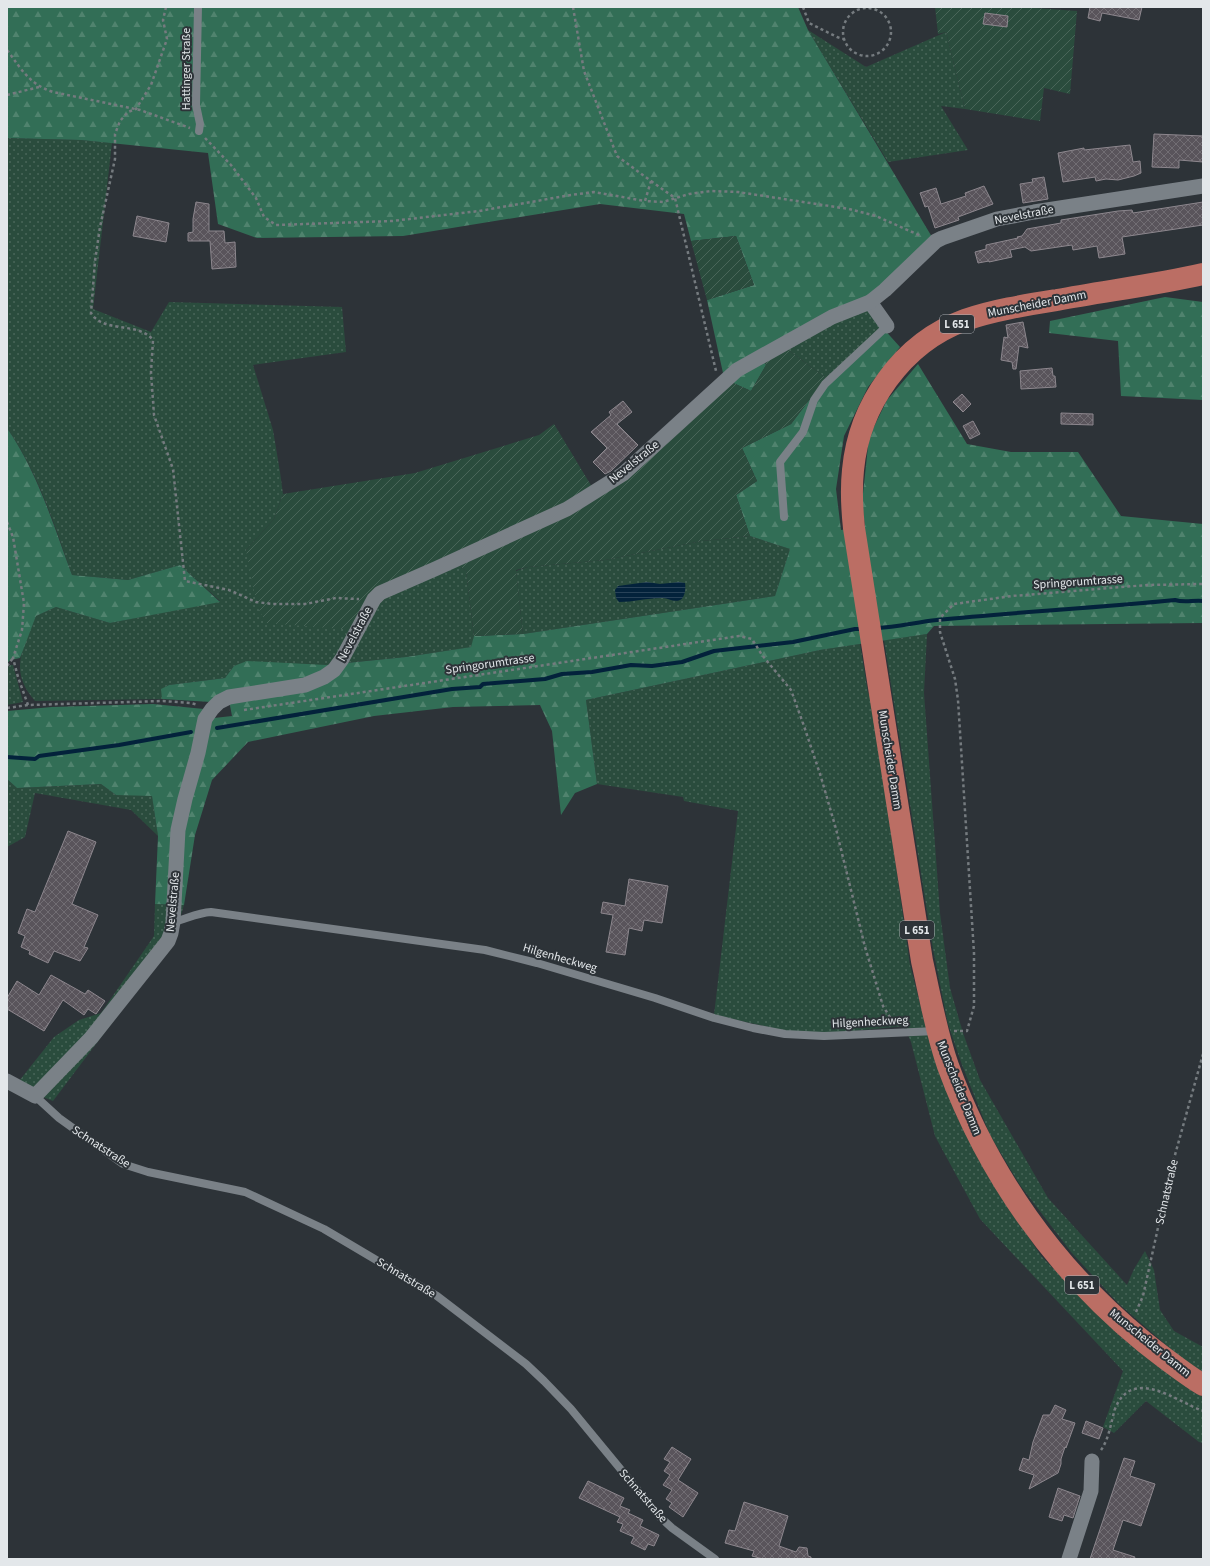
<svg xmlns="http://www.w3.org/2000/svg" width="1210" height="1566" viewBox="0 0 1210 1566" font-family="'Source Sans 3',sans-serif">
<defs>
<pattern id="grass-dots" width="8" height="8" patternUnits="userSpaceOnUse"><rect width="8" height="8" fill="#2a4c3d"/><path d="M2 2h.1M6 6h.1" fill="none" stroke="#496659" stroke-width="1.8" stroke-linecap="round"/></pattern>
<pattern id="forest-firs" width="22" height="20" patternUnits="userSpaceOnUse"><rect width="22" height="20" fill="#326e56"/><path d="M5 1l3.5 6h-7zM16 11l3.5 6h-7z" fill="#50836e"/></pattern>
<pattern id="garden-furrows" width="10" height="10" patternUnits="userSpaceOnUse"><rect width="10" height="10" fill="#2a4c3d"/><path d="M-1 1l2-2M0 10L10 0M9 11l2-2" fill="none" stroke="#496659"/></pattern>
<pattern id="water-rules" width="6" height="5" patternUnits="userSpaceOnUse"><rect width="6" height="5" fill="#03223b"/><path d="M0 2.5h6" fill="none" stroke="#284258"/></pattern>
<pattern id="building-cross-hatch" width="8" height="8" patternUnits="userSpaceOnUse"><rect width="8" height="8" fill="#59545b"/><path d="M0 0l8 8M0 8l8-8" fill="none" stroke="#716d73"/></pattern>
</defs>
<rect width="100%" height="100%" fill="#2d3338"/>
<g fill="url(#grass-dots)">
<path d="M808,30l58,37 80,-35 19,77 -24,-3 27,44 -80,12z"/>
<path d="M7,138l74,2 31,3 -19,166 58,23 18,-30 173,5 4,45 -93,13 20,65 7,42 3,22 -9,25 -28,31 109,80 -18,34 -11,1 -92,1 -9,12 -56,7 -7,4v10l-127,2c-27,-31 -12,-52 1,-85l20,-9 54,16 110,-22 -40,-36 -52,15 -56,-5c-18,-51 -34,-103 -65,-147z"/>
<path d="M866,299l16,28 -56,51 -43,-32z"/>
<path d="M750,536l40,13 -15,47 -252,38 -7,-63 12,-4 77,-7 97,-19z"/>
<path d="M456,563l10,8 8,65 -2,11 -66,10 -62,6 39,-70z"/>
<path d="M927,634l-3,59 16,220 10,75 13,45 17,47 68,118 79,87 7,-16 11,-18 9,19 6,40 14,21 29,16v25l-22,-14 -63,-55 -47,-51 -51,-67 -30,-50 -28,-70 -14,-41 -15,-75 -49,-309z"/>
<path d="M860,644l8,49 4,4 38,268 24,92 22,58 28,54 57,87 80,81 74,56 8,4v46l-4,-1 -53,-41 -32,32 -11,-6 20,-56 -143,-152 -45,-83 -24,-94 -7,-16 -71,7 -47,-2 -72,-16 24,-204 -54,-10 -1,-4 -86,-13 -11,-84 234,-50z"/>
<path d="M10,665h3l10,37 -16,3v-37z"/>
<path d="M7,779l10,9 84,-4 15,11h36l6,41 -27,-26 -96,-17 -10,44 -18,10z"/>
<path d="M155,904l29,1 -11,37 -120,159 -18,-7 -16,-13 35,-44 25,-17 22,-7 53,-77z"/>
</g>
<g fill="url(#forest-firs)">
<path d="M7,7h791l10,23 124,207 -66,62 -104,60 4,6 -15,26 -20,-9 -8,-9 -16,-73 47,-15 -18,-49 -45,5 -7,-27 -84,-10 -197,32 -146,2 -39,-14 -10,-71 -127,-13 -74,-2z"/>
<path d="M1165,297l38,5v98l-82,-4 -3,-55 -69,-8 1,-12z"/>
<path d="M882,327l18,20 -32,40 -24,49 -8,53 5,41 24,-4 -3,-23 7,-66 18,-37 31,-36 49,80 44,8h67l43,64 82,8v99l-269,3 -7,8 -107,16 -234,50 11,84 -22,9 -14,22 -9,-84 -12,-26 -87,2 -79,9 -126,26 -36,38 -17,55 -11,70 -29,-1 3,-68 -6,-40 -36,-1 -15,-11 -84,4 -10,-9v-68l45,-4 101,-3 51,5 10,9 18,-2 -4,-21 -17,7 -49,-3 -1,-10 8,-4 56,-7 9,-12 13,-5 79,4 80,-8 65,-10 3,-11 49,-2 252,-38 15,-47 -40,-13 -14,-41 21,-14 -15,-33 49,-24 35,-46z"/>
<path d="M7,428c31,45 46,96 65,147l56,5 52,-15 40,37 -110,21 -54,-16 -20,9 -16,42 -10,2 -3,4z"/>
</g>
<g fill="url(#garden-furrows)">
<path d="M935,7h87l55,4 -7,83 -26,-6 -4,33 -75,-12 -19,-77 -8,2z"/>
<path d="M736,236l18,49 -47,15 -16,-59z"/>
<path d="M783,346l43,32 -35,46 -49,24 15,33 -21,14 14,41 -48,5 -97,19 -77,7 -12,3 7,64 -49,2 -8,-65 -10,-8 113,-51 162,-130 20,9 15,-26 -5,-6z"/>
<path d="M554,424l38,63 -26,19 -190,83 -21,41 -89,-7 -9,-17 -11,-56 28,-31 9,-25 132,-21 124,-38z"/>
</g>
<path fill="url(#water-rules)" d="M647,582l13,2 19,-2 6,1c1,5 0,15 -5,17 -7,3 -12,-3 -19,-2 -14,0 -28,4 -42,4l-3,-4 -1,-8 3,-4z"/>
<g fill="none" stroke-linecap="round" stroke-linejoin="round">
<g stroke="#03223b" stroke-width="4">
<path d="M877,628c20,-1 40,-6 60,-8 79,-8 159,-12 238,-20 9,3 18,0 28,1"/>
<path d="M217,728l235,-39 28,-2 3,-3 62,-5 17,-5 30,-2 39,-7 21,1 30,-4 32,-11 79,-9 62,-13h9"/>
<path d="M7,757l28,2 4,-3 80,-11 72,-13"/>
</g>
</g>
<g fill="url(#building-cross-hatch)" stroke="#8d878e">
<path d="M1090,7h52l-3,13 -37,-7 -2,8 -12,-3z"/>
<path d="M985,13l23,3 -1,11 -24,-3z"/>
<path d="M1154,134l49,2v26l-24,-2v8l-27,-1z"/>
<path d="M1130,145l3,17 7,-1 1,12 -7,3 -16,4 -12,-1 -10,2 -1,-4 -32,5 -5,-29 26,-5v2z"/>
<path d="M1044,177l4,22 -25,4 -3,-19 13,-2 -1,-3z"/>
<path d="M984,186l9,18 -35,13 1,3 -24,8 -7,-22 -3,1 -5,-14 16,-5 5,16 25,-8 -1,-3z"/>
<path d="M196,202l13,2v27h15l1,12 10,-1 1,25 -24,2 -2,-28h-22v-8l5,-1v-13z"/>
<path d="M1203,202v23l-81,12 3,17 -26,4 -2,-12 -24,4 -1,-5 -7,1 -34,5 -6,-4 -15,3 2,7 -23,5v-1l-11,2 -3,-11 11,-3v-4l32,-7 -1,-1 5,-1 5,-7 34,-6v-3l57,-9 14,-1 1,3z"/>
<path d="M137,216l32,7 -3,19 -33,-6z"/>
<path d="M1023,322l5,26 -9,-2 -3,23h-3l-1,-7 -11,-2 3,-23 4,1 -2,-13z"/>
<path d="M1052,368l1,8h2l1,11 -35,2 -1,-18z"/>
<path d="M962,394l9,10 -8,8 -10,-10z"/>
<path d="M623,401l9,11 -15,12 21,21 -27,26 -6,3 -12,-12 14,-14 -16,-16 20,-17 -2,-3z"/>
<path d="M1061,413l32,1v11l-32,-1z"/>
<path d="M973,421l7,13 -10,5 -7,-13z"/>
<path d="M68,831l28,11 -24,62 26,11 -14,32 4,1 -8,13 -26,-10 -6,12 -19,-9 1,-3 -9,-4 4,-11 -7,-3 9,-24 8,3z"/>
<path d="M629,879l39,7 -6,37 -18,-3 -2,11 -13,-3 -4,27 -19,-3 7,-37 -12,-2 2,-11 22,4z"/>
<path d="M51,975l34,19 3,-4 17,11 -9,13 -8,-5 -4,6 -21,-15 -19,31 -37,-22v-11l10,-17 22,14z"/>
<path d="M1055,1405l11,5 -4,9 13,4 -9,25 -1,-1 -4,12v5l-3,9 -29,16 5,-14 -15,-5 4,-12 6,2 4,-18 10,-27h7z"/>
<path d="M1086,1421l17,7 -4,11 -17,-6z"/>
<path d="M672,1447l19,12 -13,21 20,13 -15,24 -14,-10 3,-4 -6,-4 6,-9 -9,-5 7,-10 -6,-4 6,-9 -6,-3z"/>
<path d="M1124,1458l11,3 -5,15 25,8 -14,42 -18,-6 -10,30 22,7 -1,2h-44z"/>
<path d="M588,1481l36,17 -4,8 10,4 -2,3 15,7 -3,6 19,9 -5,11 -6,-2 -3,6 -14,-7 3,-6 -14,-6 3,-7 -6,-2 3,-5 -41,-19z"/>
<path d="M1058,1488l22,8 -7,22 -9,-3 -2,6 -13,-4z"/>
<path d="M744,1502l44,14 -9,30 17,6 3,-5 8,1 1,8 3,1v2h-48l-11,-3 2,-5 -29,-8 4,-13 6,1z"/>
</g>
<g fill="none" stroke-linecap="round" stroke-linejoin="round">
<g stroke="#757b7f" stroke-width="2.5" stroke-dasharray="3 3" stroke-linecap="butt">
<path d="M166,7l-3,13 4,19 -16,46 -15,24 -8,3 -8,9 -5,13v25l-15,68 -5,34 -4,52c13,21 47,8 62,27l-2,32 3,43 19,54 12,112 44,9 27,12 17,2h32l31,-6 23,1"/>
<path d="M573,7l11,64 33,85 34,25 -6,20 18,1 26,-8 22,-3 27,1 111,17 27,7 45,20"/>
<path d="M803,7l6,16 28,14 6,2"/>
<circle cx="867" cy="32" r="24"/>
<path d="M7,50c15,20 22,34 46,42l87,18 50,18"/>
<path d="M7,95l32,-8"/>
<path d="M205,138l26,27 25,33 8,19 12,8 116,-4 87,-10 92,-16 23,-3 51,9"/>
<path d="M651,181l24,17 41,173"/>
<path d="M7,522l6,15 11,66 -2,27 -9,28 5,19 10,28"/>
<path d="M7,666l6,-8"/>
<path d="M7,708l21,-3 135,-4 28,2 7,2"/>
<path d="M244,710l495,-74 13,3 10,16 29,35 13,36 17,51 15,52 29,118 18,59 10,16"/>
<path d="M954,1031h13l7,-25v-53l-16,-253 -3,-21 -15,-47v-14l14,-14 58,-8 135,-11 56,-1"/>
<path d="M1136,1312l7,-16 27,-123 33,-119"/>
<path d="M1101,1450c8,-11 10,-28 14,-41 17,-43 61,-8 88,2"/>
</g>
<g stroke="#7a8187" stroke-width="8">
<path d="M198,7l-2,98 4,19 -1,7"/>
<path d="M784,517l-4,-55 23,-30 11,-32 11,-16 62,-58"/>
<path d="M173,922c13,-3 24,-9 38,-10l274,38 52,13 118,35 59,20 39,10 32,6 39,2 112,-5"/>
<path d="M35,1096l24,22 64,46 25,8 97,20 79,37 113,67 89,68 18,17 27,28 89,108 12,11 43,31"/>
</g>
<g stroke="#7a8187" stroke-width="15">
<path d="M870,302l17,24"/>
<path d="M7,1081l28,15 56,-58 77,-97 3,-8 2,-11 5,-92 7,-31 13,-46 7,-34 7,-10 7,-7 10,-5 76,-12 19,-8 10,-7 8,-11 32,-60 6,-6 55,-24 132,-60 56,-35 114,-104 95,-53 38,-15 15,-12 51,-49 6,-3 55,-19 37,-7 169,-26"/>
<path d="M1069,1559l22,-68 1,-30"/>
</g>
<path stroke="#bb6e64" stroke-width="22" d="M1203,274c-48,11 -98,17 -146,26 -31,5 -63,10 -92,20 -63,23 -106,85 -112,150 -2,19 -1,39 1,58l68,433c8,35 14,71 26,105 40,109 107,203 196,276 19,15 38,30 59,43"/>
</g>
<g text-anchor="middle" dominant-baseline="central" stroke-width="4" stroke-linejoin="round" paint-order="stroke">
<g fill="#2d3338" stroke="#acb1b5" stroke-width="1">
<rect x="940" y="315" width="34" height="18" rx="3"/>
<rect x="900" y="921" width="34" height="18" rx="3"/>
<rect x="1065" y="1276" width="34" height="18" rx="3"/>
</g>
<g font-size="11" font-weight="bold" fill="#e3e7ea">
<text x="957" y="324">L 651</text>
<text x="917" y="930">L 651</text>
<text x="1082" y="1285">L 651</text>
</g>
<g font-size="12" fill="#e3e7ea" stroke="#2d3338">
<text transform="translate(186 69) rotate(-90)">Hattinger Straße</text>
<text transform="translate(1024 215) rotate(-11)">Nevelstraße</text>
<text transform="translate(1037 304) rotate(-11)">Munscheider Damm</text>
<text transform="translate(634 462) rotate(-39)">Nevelstraße</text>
<text transform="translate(1078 582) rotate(-4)">Springorumtrasse</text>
<text transform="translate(355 634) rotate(-62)">Nevelstraße</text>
<text transform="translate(490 664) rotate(-8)">Springorumtrasse</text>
<text transform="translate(890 760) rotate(81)">Munscheider Damm</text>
<text transform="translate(173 902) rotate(-85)">Nevelstraße</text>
<text transform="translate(560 958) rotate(16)">Hilgenheckweg</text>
<text transform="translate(870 1022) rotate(-3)">Hilgenheckweg</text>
<text transform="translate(959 1088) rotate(68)">Munscheider Damm</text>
<text transform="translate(101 1147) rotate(33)">Schnatstraße</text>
<text transform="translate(1167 1192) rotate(-77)">Schnatstraße</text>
<text transform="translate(406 1278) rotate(31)">Schnatstraße</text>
<text transform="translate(1150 1343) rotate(39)">Munscheider Damm</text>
<text transform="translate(643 1496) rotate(49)">Schnatstraße</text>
</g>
</g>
<rect width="1210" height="1566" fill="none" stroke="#e3e7ea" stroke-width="16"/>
</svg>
